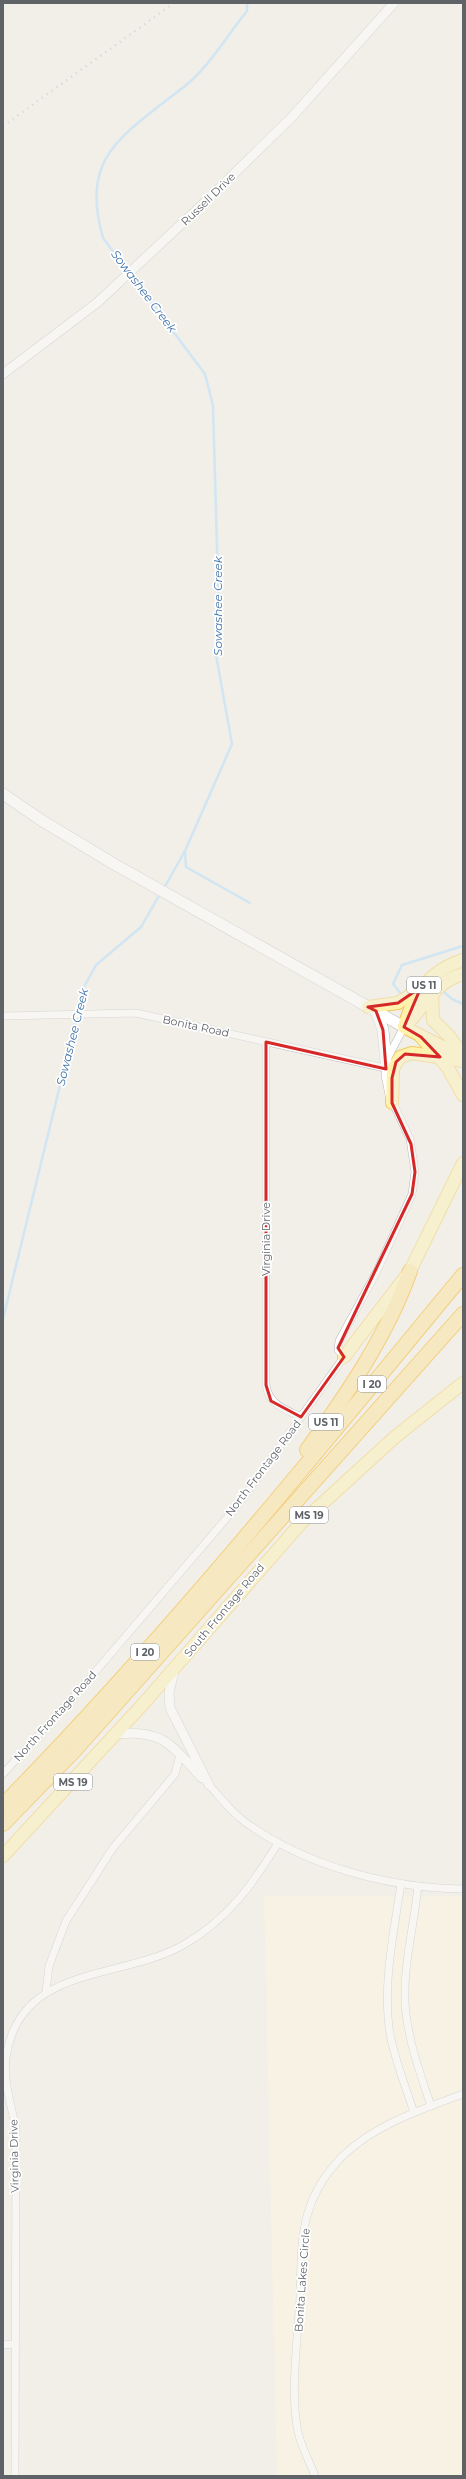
<svg xmlns="http://www.w3.org/2000/svg" width="466" height="2479" viewBox="0 0 466 2479" font-family="Montserrat,sans-serif">
<rect width="100%" height="100%" fill="#f1efe8"/>
<path fill="#fef7e0" d="M264,1896h199v580h-186z"/>
<g fill="none" stroke-linecap="round" stroke-linejoin="round">
<g stroke="#aadaff" stroke-width="2.5">
<path d="M185,851l1,16 64,36"/>
<path d="M164,888l21,-37 47,-107 -16,-89 3,-39 -6,-210 -8,-32 -102,-136c-21,-75 11,-97 65,-139 8,-6 18,-13 26,-21 20,-19 35,-45 53,-67v-8"/>
<path d="M444,992l8,7 11,5"/>
<path d="M402,995l-9,-11 9,-19 61,-19"/>
<path d="M3,1319l81,-332 12,-22 45,-38 19,-33"/>
</g>
<g stroke="#b5b8bc" stroke-width="8">
<g id="minor">
<path d="M3,1016l133,-3 249,55"/>
<path d="M266,1042v343c3,20 19,24 35,32"/>
<path d="M3,1774l81,-89 153,-179 107,-149 -6,-7 1,-9 38,-70 35,-77 3,-22 -5,-33 -21,-44 -4,-20 2,-16 17,-32"/>
<path d="M209,1785c11,12 22,27 36,37 61,44 143,66 218,67"/>
<path d="M401,1883c-7,50 -19,101 -11,151 5,27 16,53 24,79"/>
<path d="M418,1886c-4,41 -17,87 -12,128 4,32 15,62 25,92"/>
<path d="M46,1992l3,-26 17,-45 47,-73 62,-74 5,-19"/>
<path d="M3,2345l11,-1"/>
<path d="M15,2476l1,-346c-4,-23 -13,-48 -10,-72 13,-95 116,-77 179,-114 43,-25 68,-60 93,-101"/>
<path d="M315,2476c-5,-13 -12,-26 -16,-40 -10,-38 -1,-99 1,-139 1,-26 0,-56 7,-81 5,-19 16,-38 29,-53 32,-36 83,-53 127,-69"/>
</g>
</g>
<g stroke="#b5b8bc" stroke-width="10">
<g id="tertiary">
<path d="M3,374l95,-72 106,-99 88,-86 102,-114"/>
<path d="M174,1671l-5,22 1,15 39,77"/>
<path d="M116,1734c48,-5 56,12 86,44"/>
</g>
</g>
<g stroke="#b6babf" stroke-width="12">
<g id="secondary">
<path d="M3,794l38,26 73,44 290,163"/>
<path d="M376,1011l7,19 3,32"/>
</g>
</g>
<g stroke="#f2c960" stroke-width="14">
<g id="primary">
<path d="M432,993l1,27 16,16 14,20"/>
<path d="M368,1007l30,-4 19,-12"/>
<path d="M405,1026c20,-19 29,-44 58,-52"/>
<path d="M404,1027c9,-33 25,-56 59,-67"/>
<path d="M404,1027l58,30"/>
<path d="M421,1037l27,31 15,27"/>
<path d="M392,1103l1,-34 7,-12 12,-4 51,8"/>
<path d="M344,1357l66,-86 53,-108"/>
<path d="M3,1856l141,-153 157,-180 94,-86 68,-54"/>
</g>
</g>
<g stroke="#f9ab00" stroke-width="16">
<g id="motorway">
<path d="M307,1450c39,-55 80,-114 103,-179"/>
<path d="M3,1805c164,-167 311,-350 460,-530"/>
<path d="M3,1824l71,-73 389,-437"/>
</g>
</g>
<use href="#minor" stroke="#fff" stroke-width="7"/>
<use href="#tertiary" stroke="#fff" stroke-width="9"/>
<use href="#secondary" stroke="#fff" stroke-width="11"/>
<use href="#primary" stroke="#fff2af" stroke-width="12"/>
<use href="#motorway" stroke="#fde293" stroke-width="14"/>
<path stroke="#b6b7b8" stroke-width="2.5" stroke-dasharray="1 5" stroke-linecap="butt" d="M3,126l171,-123"/>
</g>
<path d="M0 0H466V2479H0ZM421,987l-17,40 17,10 19,20 -35,-3 -9,8 -4,16v25l19,41 4,28 -3,22 -74,154 6,9 -43,60 -30,-16 -5,-16v-343l120,27 -3,-39 -7,-19 -8,-4 30,-4z" fill="#f1efe8" fill-opacity=".55" fill-rule="evenodd"/>
<path fill="none" stroke="#d62828" stroke-width="3" stroke-linejoin="round" d="M421,987l-17,40 17,10 19,20 -35,-3 -9,8 -4,16v25l19,41 4,28 -3,22 -74,154 6,9 -43,60 -30,-16 -5,-16v-343l120,27 -3,-39 -7,-19 -8,-4 30,-4z"/>
<g text-anchor="middle" dominant-baseline="central" stroke-width="3.5" stroke-linejoin="round" paint-order="stroke">
<g fill="#fff" stroke="#8f9295" stroke-width="1">
<rect x="407" y="977" width="34" height="16" rx="3"/>
<rect x="358" y="1376" width="28" height="16" rx="3"/>
<rect x="309" y="1414" width="34" height="16" rx="3"/>
<rect x="290" y="1507" width="38" height="16" rx="3"/>
<rect x="131" y="1644" width="28" height="16" rx="3"/>
<rect x="54" y="1774" width="38" height="16" rx="3"/>
</g>
<g font-size="10" font-weight="bold" fill="#5f6368">
<text x="424" y="985">US 11</text>
<text x="372" y="1384">I 20</text>
<text x="326" y="1422">US 11</text>
<text x="309" y="1515">MS 19</text>
<text x="145" y="1652">I 20</text>
<text x="73" y="1782">MS 19</text>
</g>
<g font-size="11" fill="#5f6368" stroke="#fff">
<text transform="translate(208 199) rotate(-44)">Russell Drive</text>
<text transform="translate(196 1026) rotate(12)">Bonita Road</text>
<text transform="translate(266 1239) rotate(-90)">Virginia Drive</text>
<text transform="translate(263 1468) rotate(-53)">North Frontage Road</text>
<text transform="translate(224 1610) rotate(-50)">South Frontage Road</text>
<text transform="translate(55 1716) rotate(-48)">North Frontage Road</text>
<text transform="translate(14 2156) rotate(-91)">Virginia Drive</text>
<text transform="translate(302 2280) rotate(-86)">Bonita Lakes Circle</text>
</g>
<g font-size="12" font-style="italic" fill="#4174aa" stroke="#fff">
<text transform="translate(144 291) rotate(53)">Sowashee Creek</text>
<text transform="translate(217 606) rotate(-90)">Sowashee Creek</text>
<text transform="translate(72 1037) rotate(-76)">Sowashee Creek</text>
</g>
</g>
<rect width="466" height="2479" fill="none" stroke="#5f6368" stroke-width="8"/>
</svg>
